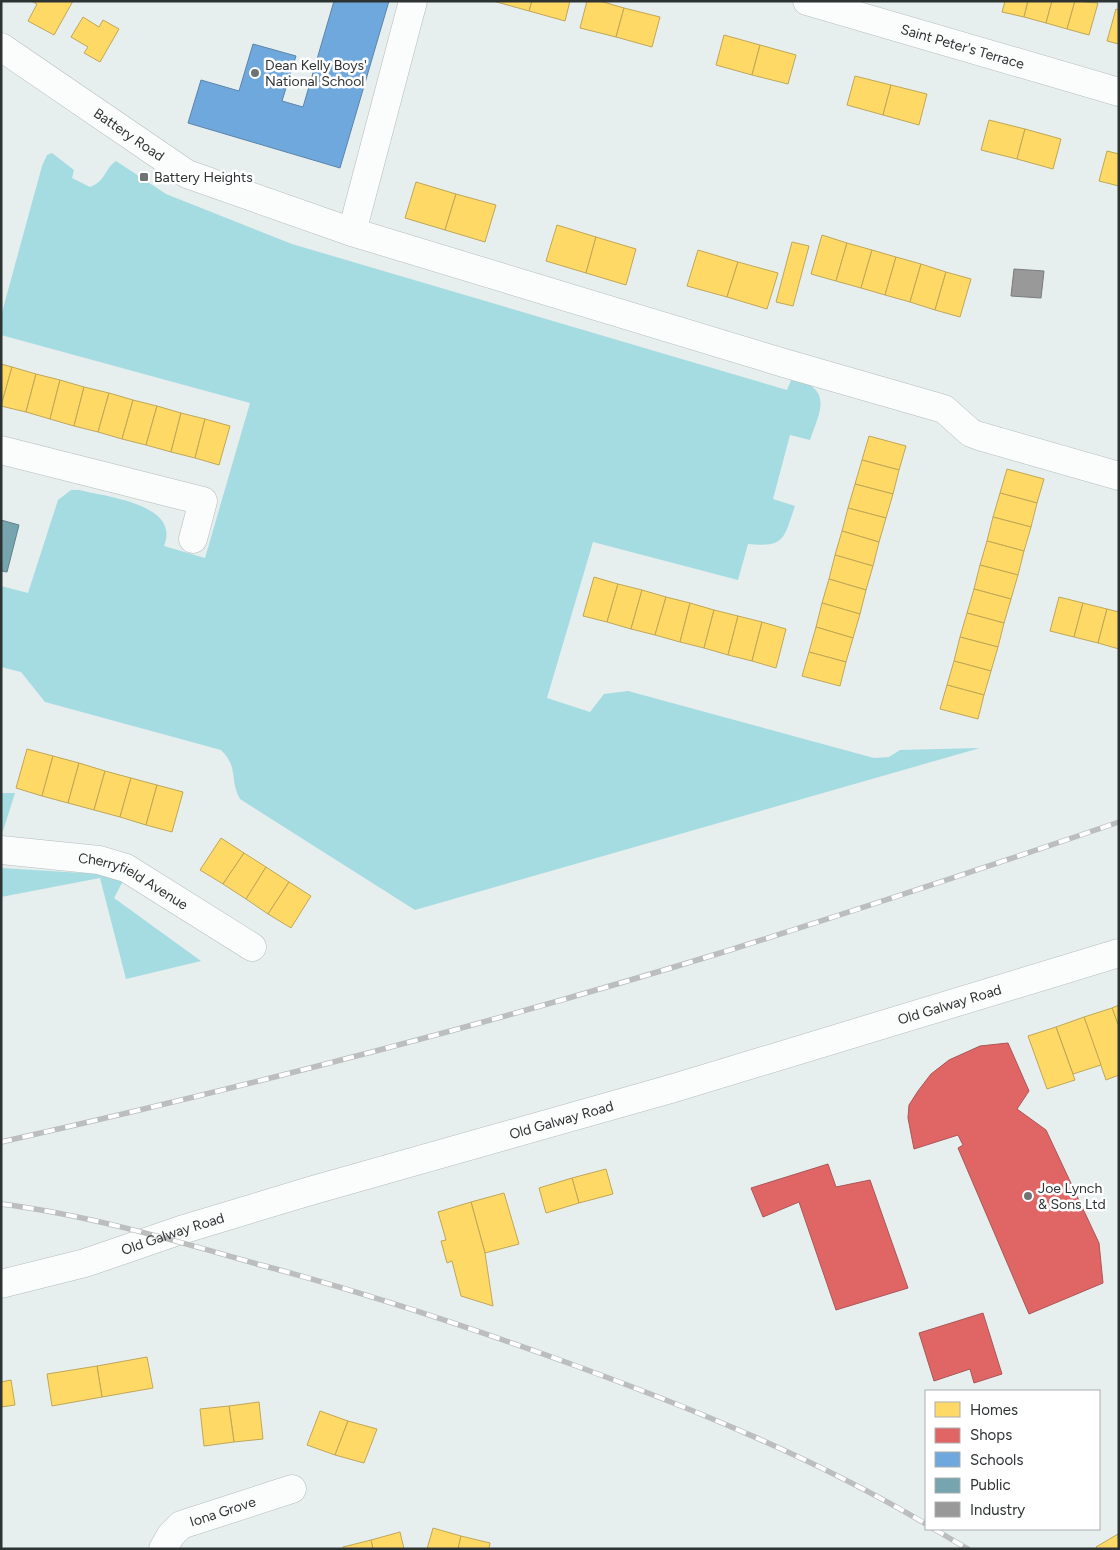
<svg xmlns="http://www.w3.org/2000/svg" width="1120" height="1550" viewBox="0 0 1120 1550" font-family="Figtree,sans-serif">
<rect width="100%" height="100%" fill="#e6eeee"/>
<g fill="#a5dce2">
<path d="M52,153l22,17 -2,8 18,9c16,-6 15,-19 26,-26l50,33 126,50 495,146 5,-12c41,11 29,31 18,62l-20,-5 -17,64 22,7c-11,31 -9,42 -47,38l-10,36 -145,-38 -46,156 43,14 14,-18 24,-3 246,67 15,-1 11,-7 80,-2 -565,162 -175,-111c-11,-21 -1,-31 -19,-49l-176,-48 -24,-30 -20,-5v-81l27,7 30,-93 13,-10h8c28,7 102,14 85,56l41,12 45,-155 -249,-68v-19l41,-150 5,-11z"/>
<path d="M1,793h14l-12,38h-2z"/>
<path d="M1,868l82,5 23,-1 17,9 -9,17 87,63 -75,18 -26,-101 -99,19z"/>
</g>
<g fill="#ffd966" stroke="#c0a757">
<path d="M31,1h42l-19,34 -26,-14 9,-17z"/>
<path d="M493,1h39l-3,10z"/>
<path d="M532,1h38l-5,20 -36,-10z"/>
<path d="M587,1h13l24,7 -8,29 -36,-9z"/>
<path d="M1005,1h23l-4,16 -22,-5z"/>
<path d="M1028,1h24l-6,22 -22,-6z"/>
<path d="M1052,1h23l-8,28 -21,-6z"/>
<path d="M1075,1l23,2 -9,32 -22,-6z"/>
<path d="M624,8l36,9 -8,30 -36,-10z"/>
<path d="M1116,9l3,1v34l-12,-3z"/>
<path d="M83,17l16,10 4,-7 16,9 -19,33 -16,-9 4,-6 -17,-10z"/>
<path d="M724,35l36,10 -8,30 -36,-10z"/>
<path d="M760,45l36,10 -8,29 -36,-9z"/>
<path d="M855,76l36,9 -8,30 -36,-10z"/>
<path d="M891,85l36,9 -8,31 -36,-10z"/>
<path d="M989,120l36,9 -8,30 -36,-9z"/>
<path d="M1025,129l36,10 -8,30 -36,-10z"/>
<path d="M1107,151l12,3v32l-20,-5z"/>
<path d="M416,182l40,12 -11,36 -40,-12z"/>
<path d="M456,194l40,11 -11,37 -40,-12z"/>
<path d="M557,225l39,12 -10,36 -40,-12z"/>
<path d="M822,235l25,8 -11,38 -25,-7z"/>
<path d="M596,237l40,12 -10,36 -40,-12z"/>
<path d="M792,242l17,4 -16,60 -17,-4z"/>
<path d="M847,243l25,7 -11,38 -25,-7z"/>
<path d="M698,250l40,12 -11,35 -40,-11z"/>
<path d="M872,250l24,7 -11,38 -24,-7z"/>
<path d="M896,257l25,7 -11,38 -25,-7z"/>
<path d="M738,262l40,11 -11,36 -40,-12z"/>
<path d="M921,264l25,8 -11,38 -25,-8z"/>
<path d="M946,272l25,7 -11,38 -25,-7z"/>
<path d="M1,364l11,3 -11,39z"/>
<path d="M12,367l24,7 -10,38 -25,-6z"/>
<path d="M36,374l24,6 -10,39 -24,-7z"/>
<path d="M60,380l24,7 -10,39 -24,-7z"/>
<path d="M84,387l25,6 -11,39 -24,-6z"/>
<path d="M109,393l24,7 -11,39 -24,-7z"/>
<path d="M133,400l24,6 -11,39 -24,-6z"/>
<path d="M157,406l24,7 -10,39 -25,-7z"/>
<path d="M181,413l24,6 -10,39 -24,-6z"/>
<path d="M205,419l25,7 -11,39 -24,-7z"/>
<path d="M869,436l37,10 -7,24 -37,-10z"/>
<path d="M862,460l37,10 -6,24 -38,-10z"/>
<path d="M1007,469l37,10 -7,24 -37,-10z"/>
<path d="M855,484l38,10 -7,24 -38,-10z"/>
<path d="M1000,493l37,10 -6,24 -38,-10z"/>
<path d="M848,508l38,10 -7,24 -37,-11z"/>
<path d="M993,517l38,10 -7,24 -37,-10z"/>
<path d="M842,531l37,11 -6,24 -38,-11z"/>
<path d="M987,541l37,10 -6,24 -38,-10z"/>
<path d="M835,555l38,11 -7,24 -37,-11z"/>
<path d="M980,565l38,10 -7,24 -37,-10z"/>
<path d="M594,577l24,7 -11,38 -24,-6z"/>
<path d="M829,579l37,11 -6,24 -38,-11z"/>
<path d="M618,584l24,6 -11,39 -24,-7z"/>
<path d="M974,589l37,10 -7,24 -37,-10z"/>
<path d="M642,590l24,7 -11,38 -24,-6z"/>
<path d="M666,597l24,6 -10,39 -25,-7z"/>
<path d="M1059,597l24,6 -9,34 -24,-6z"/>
<path d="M690,603l24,7 -10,38 -24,-6z"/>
<path d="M822,603l38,11 -7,24 -37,-11z"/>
<path d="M1083,603l24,6 -9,34 -24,-6z"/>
<path d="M1107,609l12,3v37l-21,-6z"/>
<path d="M714,610l24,6 -10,39 -24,-7z"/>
<path d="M967,613l37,10 -6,24 -38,-10z"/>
<path d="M738,616l24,6 -10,39 -24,-6z"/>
<path d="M762,622l24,7 -10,39 -24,-7z"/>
<path d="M816,627l37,11 -7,24 -37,-10z"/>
<path d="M960,637l38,10 -7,24 -37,-10z"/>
<path d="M809,652l37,10 -6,24 -38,-10z"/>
<path d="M954,661l37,10 -7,24 -37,-10z"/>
<path d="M947,685l37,10 -6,24 -38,-10z"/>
<path d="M27,749l26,7 -11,40 -26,-8z"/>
<path d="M53,756l26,7 -11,40 -26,-7z"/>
<path d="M79,763l26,8 -11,39 -26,-7z"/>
<path d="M105,771l26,7 -11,39 -26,-7z"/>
<path d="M131,778l26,7 -11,40 -26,-8z"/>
<path d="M157,785l26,7 -11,40 -26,-7z"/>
<path d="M221,838l23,15 -21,31 -23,-14z"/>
<path d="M244,853l22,14 -20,32 -23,-15z"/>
<path d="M266,867l23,15 -21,32 -22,-15z"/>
<path d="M289,882l22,14 -20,32 -23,-14z"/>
<path d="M1119,1005v22l-7,-19z"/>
<path d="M1112,1008l7,19v48l-13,5 -22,-63z"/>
<path d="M1084,1017l17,48 -28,9 -17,-47z"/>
<path d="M1056,1027l19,53 -28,9 -19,-53z"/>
<path d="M606,1169l7,25 -34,9 -7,-25z"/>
<path d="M572,1178l7,25 -33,10 -7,-25z"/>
<path d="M504,1193l15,51 -34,9 -14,-51z"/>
<path d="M471,1202l14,51 8,53 -32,-10 -9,-35 -5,2 -6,-22 5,-1 -8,-28z"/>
<path d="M147,1357l6,31 -51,9 -5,-31z"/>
<path d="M97,1366l5,31 -50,9 -5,-32z"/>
<path d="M11,1380l4,25 -14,2v-25z"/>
<path d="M259,1402l4,37 -29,3 -5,-36z"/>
<path d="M229,1406l5,36 -30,4 -4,-37z"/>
<path d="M320,1411l28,10 -13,34 -28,-10z"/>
<path d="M348,1421l29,8 -13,34 -29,-8z"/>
<path d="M433,1528l28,8 -3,13h-31z"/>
<path d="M400,1532l4,17h-31l-2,-9z"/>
<path d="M1118,1534l1,15h-22l-1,-2z"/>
<path d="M461,1536l29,7 -1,6h-31z"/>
<path d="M371,1540l2,9h-30v-2z"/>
</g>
<g fill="#e06666" stroke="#aa5657">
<path d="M1008,1043l21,48 -12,18 29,21 53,113 4,40 -74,31 -71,-166 5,-3 -5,-10 -44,14 -6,-31 1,-13 9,-14 13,-17 18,-14 31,-14z"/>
<path d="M828,1164l8,23 34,-7 38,108 -72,22 -37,-108 -36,15 -12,-29z"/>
<path d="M983,1313l19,61 -28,9 -4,-14 -36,12 -15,-48z"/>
</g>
<path fill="#6fa8dc" stroke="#5b85a9" d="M334,1h55l-49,167 -152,-45 13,-43 38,11 14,-47 43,12 -14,45 21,6z"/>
<path fill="#76a5af" stroke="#60828a" d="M1,520l18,5 -12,47 -6,-1z"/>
<path fill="#999" stroke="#797a7a" d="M1014,269l30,2 -3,27 -30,-2z"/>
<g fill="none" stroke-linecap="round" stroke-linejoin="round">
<g stroke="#b6bcbc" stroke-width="29">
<g id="street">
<path id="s1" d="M807,1l312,91"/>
<path id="s2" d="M1,47l186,127 165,58 432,131 160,46 27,24 8,3 140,40"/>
<path d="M352,232l61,-231"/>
<path d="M1,450l202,51 -10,38"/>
<path id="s3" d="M1,850l98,10 27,8 126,79"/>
<path id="s4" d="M163,1549l8,-14 10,-10 111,-36"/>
</g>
</g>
<g stroke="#b6bcbc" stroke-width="29">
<g id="secondary">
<path id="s5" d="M1,1284l84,-21 96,-33 129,-39 364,-103 445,-135"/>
</g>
</g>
<use href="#street" stroke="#fbfcfc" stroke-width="28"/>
<use href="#secondary" stroke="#fbfcfc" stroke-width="28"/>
<g stroke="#bcbebe" stroke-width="5.5">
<g id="rail">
<path d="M1,1142c245,-55 489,-118 729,-192 130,-41 260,-84 389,-128"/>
<path d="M1,1204c88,11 175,37 260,61 105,28 208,62 310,99 123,45 243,94 355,160"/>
<path d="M934,1529l34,20"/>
</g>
</g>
<use href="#rail" stroke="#fff" stroke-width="4" stroke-dasharray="11" stroke-linecap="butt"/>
</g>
<g fill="#6e7474" stroke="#fff" stroke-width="2">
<circle cx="255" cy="73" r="5"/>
<rect x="139" y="172" width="10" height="10" rx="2.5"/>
<circle cx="1028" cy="1196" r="5"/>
</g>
<g text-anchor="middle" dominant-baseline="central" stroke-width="5" stroke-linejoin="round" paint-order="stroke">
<g font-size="14" fill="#2d3233" stroke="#fff">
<text stroke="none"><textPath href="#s1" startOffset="162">Saint Peter's Terrace</textPath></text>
<text stroke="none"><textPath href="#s2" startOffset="155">Battery Road</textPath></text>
<text stroke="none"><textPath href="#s3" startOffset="138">Cherryfield Avenue</textPath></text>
<text stroke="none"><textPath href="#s5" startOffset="989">Old Galway Road</textPath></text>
<text stroke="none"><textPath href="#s5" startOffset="584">Old Galway Road</textPath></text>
<text stroke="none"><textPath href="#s5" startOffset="179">Old Galway Road</textPath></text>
<text stroke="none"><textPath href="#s4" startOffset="74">Iona Grove</textPath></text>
</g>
<g font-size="14" fill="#2d3233" stroke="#fff" text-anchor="start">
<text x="265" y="65">Dean Kelly Boys'<tspan x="265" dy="16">National School</tspan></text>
<text x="154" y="177">Battery Heights</text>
<text x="1038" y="1188">Joe Lynch<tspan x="1038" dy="16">&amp; Sons Ltd</tspan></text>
</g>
</g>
<rect width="1120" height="1550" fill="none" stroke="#2d3233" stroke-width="5"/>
<rect x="925" y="1390" width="175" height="140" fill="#ffffff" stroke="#abadad"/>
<rect x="935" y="1402" width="25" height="15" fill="#ffd966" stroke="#abadad"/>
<text x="970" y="1415" font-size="15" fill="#2d3233">Homes</text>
<rect x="935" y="1428" width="25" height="15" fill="#e06666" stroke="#abadad"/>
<text x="970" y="1440" font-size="15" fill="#2d3233">Shops</text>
<rect x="935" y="1452" width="25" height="15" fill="#6fa8dc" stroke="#abadad"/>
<text x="970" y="1465" font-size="15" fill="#2d3233">Schools</text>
<rect x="935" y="1478" width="25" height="15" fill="#76a5af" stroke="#abadad"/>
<text x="970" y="1490" font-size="15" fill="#2d3233">Public</text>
<rect x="935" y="1502" width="25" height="15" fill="#999999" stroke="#abadad"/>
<text x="970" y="1515" font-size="15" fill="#2d3233">Industry</text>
</svg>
